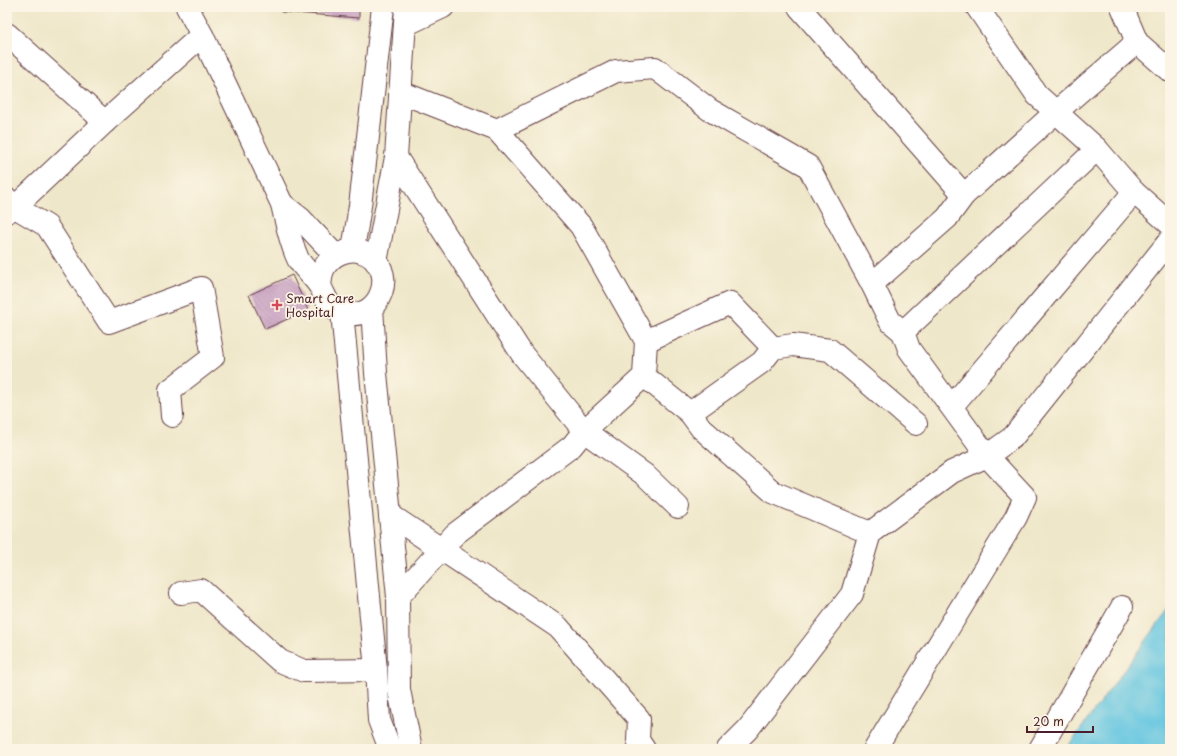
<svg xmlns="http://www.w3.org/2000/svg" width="1177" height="756" viewBox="0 0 1177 756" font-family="'Playpen Sans',sans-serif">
<defs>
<pattern id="building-back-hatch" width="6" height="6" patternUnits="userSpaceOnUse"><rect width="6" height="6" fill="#c396bf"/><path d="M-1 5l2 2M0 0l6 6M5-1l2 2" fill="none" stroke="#a07a9b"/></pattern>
</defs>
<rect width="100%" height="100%" fill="#fcf5e5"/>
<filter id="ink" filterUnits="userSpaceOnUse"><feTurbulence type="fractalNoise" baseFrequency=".025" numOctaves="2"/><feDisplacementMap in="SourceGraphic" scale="8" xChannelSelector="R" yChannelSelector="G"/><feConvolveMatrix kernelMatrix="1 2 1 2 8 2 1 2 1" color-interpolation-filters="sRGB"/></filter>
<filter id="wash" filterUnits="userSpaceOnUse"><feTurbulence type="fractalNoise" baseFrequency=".012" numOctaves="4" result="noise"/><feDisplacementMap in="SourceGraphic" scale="16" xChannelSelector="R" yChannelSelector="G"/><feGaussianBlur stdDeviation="0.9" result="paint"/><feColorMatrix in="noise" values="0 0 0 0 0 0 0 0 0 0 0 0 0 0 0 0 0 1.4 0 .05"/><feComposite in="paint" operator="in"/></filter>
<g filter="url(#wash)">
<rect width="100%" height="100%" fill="#efe7c9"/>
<path fill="#62c5e0" stroke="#567286" d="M1170,608v141h-104z"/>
<g id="blocks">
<g fill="url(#building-back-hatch)">
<path d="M280,7h79v11l-78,-6z"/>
<path d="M292,275l16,35 -43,19 -16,-34z"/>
</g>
</g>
</g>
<g filter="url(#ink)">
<use href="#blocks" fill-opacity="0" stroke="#633d43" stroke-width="1"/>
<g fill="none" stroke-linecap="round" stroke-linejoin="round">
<g stroke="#633d43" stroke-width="24">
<g id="minor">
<path d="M799,7l165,188"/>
<path d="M977,7l60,88 60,54 37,43 36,32"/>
<path d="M1122,7l15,35 33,29"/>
<path d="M405,25l38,-18"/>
<path d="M7,34l98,88"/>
<path d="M497,130l119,-59 39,-3 55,42 98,56 64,118 18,37 13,11 6,17 78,107 38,41 -9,20 -141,232"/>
<path d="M396,157l126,197 62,77 61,44 33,32"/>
<path d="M7,199l8,8 90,-85 97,-87"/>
<path d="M7,212l8,-5 32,19 62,96 92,-34 12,69 -43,33 2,26"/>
<path d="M872,284l75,-66 17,-23 92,-83 81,-70"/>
<path d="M903,332l194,-183"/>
<path d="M646,341l84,-38 43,45"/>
<path d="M644,376l46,37 11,15 72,64 97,41"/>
<path d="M952,406l182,-214"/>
<path d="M690,413l72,-51 11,-14 20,-3 37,5 86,74"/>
<path d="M390,515l168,112 81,92 -1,21 6,9"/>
<path d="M181,593l20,-3 79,71 24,10 72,-1"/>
<path d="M398,597l57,-63 117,-88 12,-15 60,-55 2,-35 -65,-115 -84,-96 -97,-38"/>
<path d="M728,749l20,-20 104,-135 18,-61 82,-61 35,-16 26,-19 157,-197"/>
<path d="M1040,749l82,-142"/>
</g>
</g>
<g stroke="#633d43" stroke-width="24">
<g id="major">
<path d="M187,7l15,28 80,169c4,18 8,38 16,55 5,9 15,17 21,26 8,11 6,21 23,27 38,14 60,-46 20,-60 -14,-5 -31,3 -38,16 -3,5 -3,12 -4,18"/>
<path d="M282,204l19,15 34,36"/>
<path d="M353,250l7,-44 23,-199"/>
<path d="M376,262l20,-105 10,-150"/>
<path d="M372,307l4,66 22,224 1,93 12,59"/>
<path d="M342,312l34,358 3,50 11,29"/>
</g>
</g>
<use href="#minor" stroke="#fff" stroke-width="22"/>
<use href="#major" stroke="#fff" stroke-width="22"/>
</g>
</g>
<path fill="#d1495b" stroke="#fcf5e5" stroke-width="1.5" d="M275 299h4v4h4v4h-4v4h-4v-4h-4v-4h4z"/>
<g text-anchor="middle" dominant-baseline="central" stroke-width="3.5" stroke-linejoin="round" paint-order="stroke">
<g font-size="12" fill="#4a1f2b" stroke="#fcf5e5" text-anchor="start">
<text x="286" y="298">Smart Care<tspan x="286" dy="14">Hospital</tspan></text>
</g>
</g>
<rect width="1177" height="756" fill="none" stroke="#fcf5e5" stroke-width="24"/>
<path d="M1027 726v6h66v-6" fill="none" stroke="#4a1f2b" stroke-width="2"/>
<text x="1033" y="726" font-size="12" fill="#4a1f2b" stroke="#fcf5e5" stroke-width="3" paint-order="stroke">20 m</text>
</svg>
